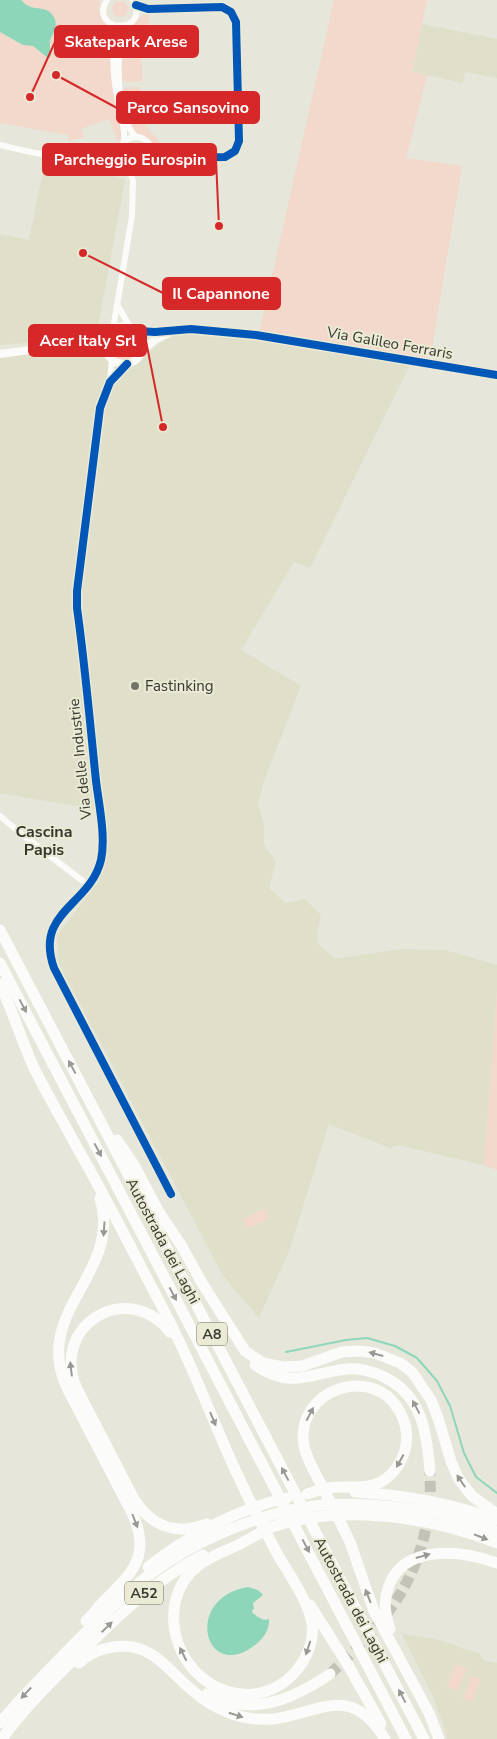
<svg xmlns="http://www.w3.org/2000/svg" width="497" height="1739" viewBox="0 0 497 1739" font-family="'Nunito Sans',sans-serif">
<rect width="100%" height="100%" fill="#e6e6da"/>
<g fill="#e0dfca">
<path d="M422,24l75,15v39l-32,-6 -2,11 -51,-11z"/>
<path d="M45,161l80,18 -28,154 -25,6 -72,6v-111l29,6z"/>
<path d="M187,333h20l76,10 127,22 -100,203 -16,-6 -53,88 60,36 -37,95 -6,22 6,21v21l12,16 -7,27 16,15 20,-4 16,16 -4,18 1,11 17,15 66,-10 44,1 52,15v27l-13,173 -87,-20 -7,3 -61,-24 -40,127 -30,67 -36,-42 -164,-312 -2,-28 40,-53 8,-28v-43l-13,-3 -92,-16v-436l76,-10 28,7 10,10 15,2 7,-3 33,-27z"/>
<path d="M402,1634l34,5 44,15 3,6 14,3v76h-50l-2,-9 -12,-34z"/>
</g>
<g fill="#f2d9cc">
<path d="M0,0h100l-1,10 10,17 14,106 -6,13 -14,8 -21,-1 -2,-8 6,-2 4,9 28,-10 -9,-23 -28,10 3,8 -16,4v-6l-68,-12z"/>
<path d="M334,0h93l-15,72 15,3 -21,83 56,8 -31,188 -3,2 -1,5 -168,-27z"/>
<circle cx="120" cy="9" r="8"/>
<path d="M149,13v10l-9,12 3,46 -11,1 -11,-1c0,-28 -4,-57 28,-68z"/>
<path d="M139,87l5,12 -18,10 -4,-21z"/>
<path d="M143,109l-1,12 20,24v8l-5,-1 -10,-13 -13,-8 -6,-13z"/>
<circle cx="124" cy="345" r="16"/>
<path d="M497,992v178l-13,-5z"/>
<path d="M265,1208l4,10 -21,11 -5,-10z"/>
<path d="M455,1664l11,4 -8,23 -11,-4z"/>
<path d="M471,1676l10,3 -8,23 -10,-3z"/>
</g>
<g fill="#8ed6ba">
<path d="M0,0h21c7,8 11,7 21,9 10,1 16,11 13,20 -1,4 -4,8 -5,11 -1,5 1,11 1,16l-3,2 -15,-12 -10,-1 -23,-13z"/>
<path d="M248,1587l10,3 5,5 -10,8 1,6 -2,1 1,4h2l1,2 8,4 5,-1c1,10 -6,20 -14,26 -50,39 -73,-47 -7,-58z"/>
</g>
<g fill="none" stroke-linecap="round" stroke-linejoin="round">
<path stroke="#8ed6ba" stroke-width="2" d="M286,1352l60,-12 21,-2 28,8 22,12 20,23 13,25 14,47 12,24 21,16"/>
<path stroke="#c3c3b8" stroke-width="11" stroke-dasharray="11 5.5" stroke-linecap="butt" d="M330,1674c45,-42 81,-80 95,-142 2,-7 4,-15 5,-22 1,-13 0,-26 0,-39"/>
<g stroke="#fbfbf9" stroke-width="6">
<path d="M107,0c-20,33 45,35 26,0"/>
<path d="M136,5l12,4 74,-2 9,5 5,10 3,119 -4,10 -10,6 -64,1 -12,4"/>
<path d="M111,24c4,20 1,40 4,60 2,19 11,39 9,58"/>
<path d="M124,26c-9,26 -8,91 12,111"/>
<circle cx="136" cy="153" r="16"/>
<path d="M0,145c22,5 44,11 66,12 19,2 37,0 56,3"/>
<path d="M118,306l12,21"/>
<path d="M113,329l19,-113 1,-35 -4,-14"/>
<path d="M127,364l-17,18 -10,26 -23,183v17c8,57 13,115 19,173 3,24 10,56 5,79 -11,46 -67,51 -47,108l117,226"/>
<path d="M110,381l2,-21"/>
<path d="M0,816l24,20 64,49"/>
</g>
<g stroke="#fbfbf9" stroke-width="8">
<circle cx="124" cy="345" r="19"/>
<path d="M137,331l18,1 36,-3 65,6 241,40"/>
<path d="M80,344l26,8"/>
<path d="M142,351l14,-12 13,-6"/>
<path d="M0,354l76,-10 31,-8"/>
</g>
<g stroke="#fbfbf9" stroke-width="11">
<path d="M0,930l424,809"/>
<path d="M0,963l406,776"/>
<path d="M0,984c13,28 22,58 35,86 18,35 38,70 57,104 16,29 31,58 46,87 14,27 29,54 42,82 22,46 39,94 61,139 11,25 24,49 37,73 11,19 30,46 34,68 3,21 -9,44 -25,57 -40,32 -94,7 -109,-37 -10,-29 -3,-60 21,-78 12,-9 26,-14 39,-20 11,-6 22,-12 33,-18"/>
<path d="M117,1140l17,25 25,47 22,33 21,38 43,68 18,12 20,4 19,-1 40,-14 17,-1 16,2 25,10 12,9 19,28 7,18 13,43 7,17 14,18 25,18"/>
<path d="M170,1332c-43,-54 -121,-6 -93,57l57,110c17,27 42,37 73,25"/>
<path d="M255,1365c38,25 54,8 92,4 13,-1 25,2 37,8 38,18 43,56 46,94"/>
<path d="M355,1492c49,3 96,11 142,28"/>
<path d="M307,1494c7,-2 14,-5 22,-6 18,-3 39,3 55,-8 12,-8 20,-22 22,-35 2,-12 0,-22 -6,-33 -27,-50 -106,-22 -96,34 3,14 11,26 17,38 10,20 20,39 29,58l24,69 55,102 10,26"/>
<path d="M266,1529c71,-26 163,-13 231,14"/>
<path d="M148,1567c40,-31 89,-58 139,-69"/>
<path d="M310,1605l38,60 33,59"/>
<path d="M86,1621c7,-6 12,-14 18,-20 28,-28 47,-44 29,-86l-66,-127c-36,-77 56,-114 33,-190"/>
<path d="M390,1629c-5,-14 -7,-27 -2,-41 15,-45 74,-38 109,-25"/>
<path d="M79,1663c9,-9 21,-14 34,-16 39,-6 54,23 80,44 11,10 25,18 39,23 14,5 28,6 42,5 47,-7 77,-36 111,20"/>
<path d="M207,1694c45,23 85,6 123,-20"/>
<path d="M0,1723c23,-28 48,-52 73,-78 23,-23 46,-46 72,-67 46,-36 111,-64 169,-72 23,-3 46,-2 69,0 39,3 78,11 114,26"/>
<path d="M2,1739c21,-30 48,-56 74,-82 39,-38 78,-77 127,-102"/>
</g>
<g stroke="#ebead5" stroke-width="11">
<g id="cycleway">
<path d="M136,5l12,4 74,-2 9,5 5,10 3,119 -4,10 -10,6 -64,1 -12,4"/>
<path d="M137,331l18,1 36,-3 65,6 241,40"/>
<path d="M127,364l-17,18 -10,26 -23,183v17c8,57 13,115 19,173 3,24 10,56 5,79 -11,46 -67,51 -47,108l117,226"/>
</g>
</g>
<use href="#cycleway" stroke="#0057b8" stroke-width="8"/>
</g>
<defs><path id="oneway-solid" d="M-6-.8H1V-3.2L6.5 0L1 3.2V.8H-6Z" transform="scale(1.25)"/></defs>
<g fill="#999994">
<use href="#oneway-solid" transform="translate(23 1006) rotate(62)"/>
<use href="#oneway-solid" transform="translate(72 1067) rotate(-118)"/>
<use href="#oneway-solid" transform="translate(98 1150) rotate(62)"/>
<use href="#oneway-solid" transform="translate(104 1229) rotate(94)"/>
<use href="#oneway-solid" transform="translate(173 1294) rotate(62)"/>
<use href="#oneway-solid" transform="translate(376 1354) rotate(-165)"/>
<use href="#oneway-solid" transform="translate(71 1369) rotate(-97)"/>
<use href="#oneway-solid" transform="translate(416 1407) rotate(-118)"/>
<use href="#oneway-solid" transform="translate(310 1414) rotate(-62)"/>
<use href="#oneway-solid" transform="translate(213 1419) rotate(67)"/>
<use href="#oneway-solid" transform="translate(400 1461) rotate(119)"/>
<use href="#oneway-solid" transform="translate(285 1474) rotate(-118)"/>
<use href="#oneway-solid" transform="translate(461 1481) rotate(-124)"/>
<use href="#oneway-solid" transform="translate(135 1521) rotate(69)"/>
<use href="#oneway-solid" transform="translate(481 1537) rotate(21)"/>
<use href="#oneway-solid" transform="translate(306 1546) rotate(62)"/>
<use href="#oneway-solid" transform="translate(423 1556) rotate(-16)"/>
<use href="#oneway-solid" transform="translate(368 1596) rotate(-111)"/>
<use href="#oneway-solid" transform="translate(107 1627) rotate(-44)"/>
<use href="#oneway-solid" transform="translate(308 1648) rotate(108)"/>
<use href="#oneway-solid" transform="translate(183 1654) rotate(-117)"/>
<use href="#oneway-solid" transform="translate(26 1693) rotate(133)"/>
<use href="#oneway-solid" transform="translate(402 1696) rotate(-118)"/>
<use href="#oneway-solid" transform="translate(236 1715) rotate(18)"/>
</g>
<circle fill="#74746b" stroke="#ebead5" stroke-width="2" cx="135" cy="686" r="5"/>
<g text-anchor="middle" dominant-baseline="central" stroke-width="4" stroke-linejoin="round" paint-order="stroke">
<g fill="#ebead5" stroke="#6d6d61" stroke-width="1">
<rect x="197" y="1322.5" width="30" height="23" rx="4"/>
<rect x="125" y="1581.5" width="38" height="23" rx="4"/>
</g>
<g font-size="14" font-weight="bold" fill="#37372f">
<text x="212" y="1334">A8</text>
<text x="144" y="1593">A52</text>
</g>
<g font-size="15" fill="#37372f" stroke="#ebead5">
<text transform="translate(390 343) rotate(10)">Via Galileo Ferraris</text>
<text transform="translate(80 759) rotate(-96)">Via delle Industrie</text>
<text transform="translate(163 1241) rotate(62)">Autostrada dei Laghi</text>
<text transform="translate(351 1600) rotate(62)">Autostrada dei Laghi</text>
</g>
<g font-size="15" fill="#37372f" stroke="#ebead5" text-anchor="start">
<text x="145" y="686">Fastinking</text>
</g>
<g font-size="16" font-weight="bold" fill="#37372f" stroke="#ebead5">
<text x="44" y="832">Cascina<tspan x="44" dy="18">Papis</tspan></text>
</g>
</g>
<path fill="none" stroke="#d62828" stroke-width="2" d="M30 97L55 42M56 75L117 108M219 226L216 160M83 253L163 293M163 427L146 341"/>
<g fill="#d62828" stroke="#ebead5" stroke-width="2">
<circle cx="30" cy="97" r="5"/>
<circle cx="56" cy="75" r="5"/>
<circle cx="219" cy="226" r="5"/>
<circle cx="83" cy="253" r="5"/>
<circle cx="163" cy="427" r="5"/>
</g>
<g fill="#d62828" stroke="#d62828" stroke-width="2">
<rect x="55" y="26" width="143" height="31" rx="5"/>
<rect x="117" y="92" width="142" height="31" rx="5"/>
<rect x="43" y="144" width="173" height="31" rx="5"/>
<rect x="163" y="278" width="117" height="31" rx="5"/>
<rect x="29" y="325" width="117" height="31" rx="5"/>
</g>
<g font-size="16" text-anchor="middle" font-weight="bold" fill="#fff">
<text x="126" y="47">Skatepark Arese</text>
<text x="188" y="113">Parco Sansovino</text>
<text x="130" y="165">Parcheggio Eurospin</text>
<text x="221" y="299">Il Capannone</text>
<text x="88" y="346">Acer Italy Srl</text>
</g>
</svg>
